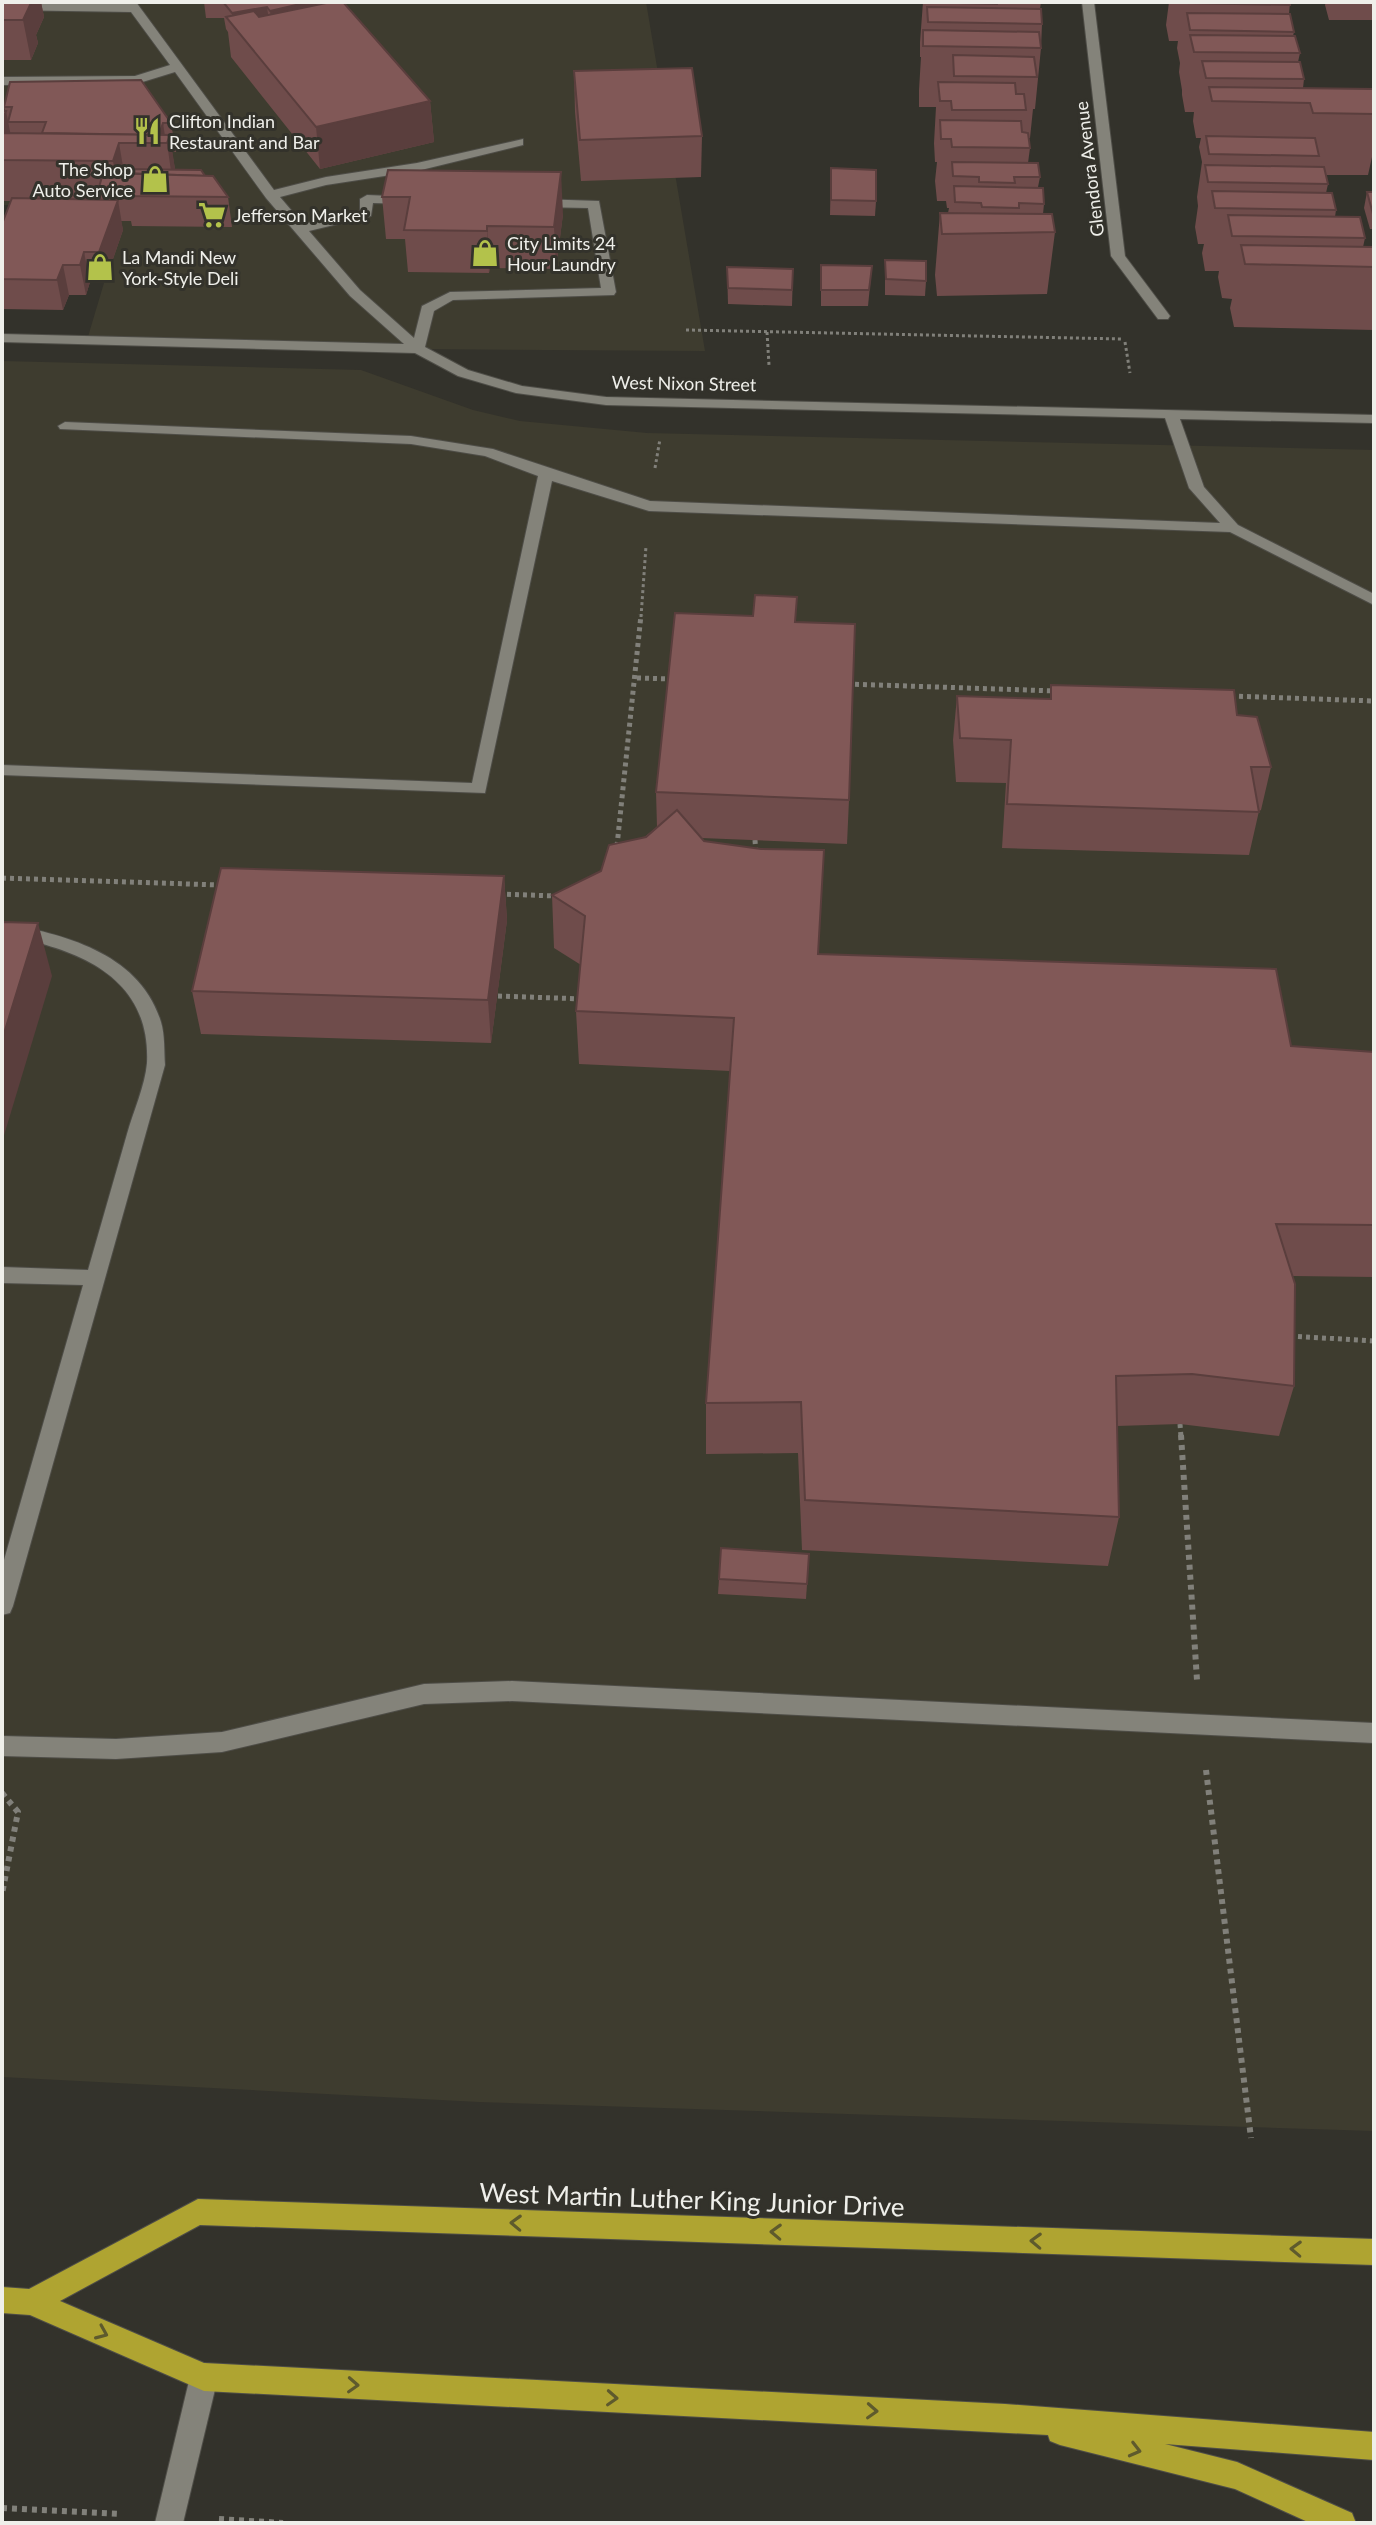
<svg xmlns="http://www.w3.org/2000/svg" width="1376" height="2525" viewBox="0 0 1376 2525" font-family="Lato,sans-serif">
<rect width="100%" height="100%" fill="#33322b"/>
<g fill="#3e3c2f">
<path d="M2,2h644l59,349 -287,-2 -331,-9 17,-57 -102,-2v-11l23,-64 -23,-1z"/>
<path d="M2,361l359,9 112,40 47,11 127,12 727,17v1681l-895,-29 -477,-25z"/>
</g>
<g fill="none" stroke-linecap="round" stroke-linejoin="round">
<g stroke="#4e4d47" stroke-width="2">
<g id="minor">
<path d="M2,2h134l138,188 52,-13 91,-14 106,-24v6l-106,26 -91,14 -46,12 23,27 57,-13v-12l7,-4 48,2 2,3 -7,4 -37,-1 -2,13 -62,15 51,59 54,48 8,-32 28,-14 151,-4 -13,-80 -50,-1 -7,-4 7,-4 61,2 17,91 -2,3 -161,5 -19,11 -9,36 43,23 54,16 84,11 768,18v8l-194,-4 24,68 34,38 136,69v11l-144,-73 -581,-21 -97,-30 -67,312 -483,-18v-10l470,18 66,-307 -53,-20 -74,-12 -351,-15 -2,-3 7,-4 346,14 82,13 157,52 570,22 -31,-35 -24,-70 -559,-13 -90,-12 -58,-17 -43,-23 -413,-11v-8l402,10 -54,-48 -84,-98 -91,-126 -39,12 -134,1v-8l133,-1 35,-11 -39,-53 -129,-2z"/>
<path d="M1082,2h12l31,254 45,60 -2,3h-10l-47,-63z"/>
<path d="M2,923c62,11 138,30 159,99 4,13 3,29 4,43l-152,541 -3,7 -8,2v-48l81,-282 -81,-2v-16l86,3c13,-45 26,-91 39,-136 6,-22 18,-48 20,-71 4,-89 -73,-115 -145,-128z"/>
<path d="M512,1681l862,42v20l-862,-42 -88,3 -202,48 -106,7 -114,-3v-20l114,3 106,-7 202,-48z"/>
<path d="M204,2363l10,4 4,10 -35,146h-28l35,-146 4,-10z"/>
</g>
</g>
<g stroke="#4e4d47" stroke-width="2">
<path id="major" d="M198,2199l1176,40v26l-1174,-40 -140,76 144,62 801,41 369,28v28l-209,-16 72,18 115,51 4,10h-46l-75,-34 -175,-44 -10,-4 -2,-6 -844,-44 -174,-76 -28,-2v-26l27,2z"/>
</g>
<g stroke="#81807a" stroke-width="3" stroke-dasharray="3 3" stroke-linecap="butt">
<path d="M686,330l436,9"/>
<path d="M767,332l2,33"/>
<path d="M1125,342l5,31"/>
<path d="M655,468l5,-29"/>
<path d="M641,617l5,-71"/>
</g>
<g stroke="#81807a" stroke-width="5" stroke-dasharray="4 4" stroke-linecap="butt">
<path d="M637,678l36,1"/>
<path d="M847,684l210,7"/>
<path d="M1231,696l143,5"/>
<path d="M755,840l1,15"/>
<path d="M617,846l24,-231"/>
<path d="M2,878l219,7"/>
<path d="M499,894l58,2"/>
<path d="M498,996l86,3"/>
<path d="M1290,1336l84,5"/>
<path d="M1180,1424l1,13"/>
</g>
<g stroke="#81807a" stroke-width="6" stroke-dasharray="5 5" stroke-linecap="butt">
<path d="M1181,1435l16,245"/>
<path d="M1206,1770l45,368"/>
<path d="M2,1793l16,19 -16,82"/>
<path d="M2,2508l119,6"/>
<path d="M219,2519l64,4"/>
</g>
<use href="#minor" fill="#84837a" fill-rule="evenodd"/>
<use href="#major" fill="#afa431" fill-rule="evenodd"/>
</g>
<g fill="#6f4c4b">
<path d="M2,2h39l3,15 -8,18 2,8 -7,17h-29z"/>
<path d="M204,2l111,3 115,96 4,41 -114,27 -89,-112 -3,-25 -2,-3 -2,-11h-18z"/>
<path d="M923,2h118l-1,7 2,15 -1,24 -6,61h-2l-3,29h-2l2,10 -2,15 12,14 -2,10 6,17 -1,10 12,18 -8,62 -110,2 -2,-21 5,-62h8l1,-5h-2l-1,-7h-9l-2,-20 2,-19h-2l-1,-19 2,-36h-17v-17l2,-33h-1v-15z"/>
<path d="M1169,2h121l-1,12 5,18 -1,4 7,17 -2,9 6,17 -1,9 71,1v59l-6,27h-42l2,9 -2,9 10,17 -1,7 30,21 -2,9h11v83l-140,-3 -4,-19 2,-9 -10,-1 -4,-21 1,-6h-14l-3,-18 2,-9h-6l-3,-17 3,-21 -1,-9 5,-35 -3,-15 2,-9h-5l-3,-17 1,-9h-9l-3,-17v-5l-3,-18 1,-9 -3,-15 1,-7h-9l-3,-16z"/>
<path d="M1326,2h48v18h-45l-4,-15z"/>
<path d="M574,71l128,65 -1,41 -120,4 -6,-69z"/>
<path d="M10,82l161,41 5,29h-4l3,17 30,7 23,21 4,30 -100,-1 -1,-5h-10l2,9 -18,52h-15l-4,13h-17l-6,15 -61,-1v-86l9,-22h-9v-90h3l-1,-4z"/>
<path d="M831,169l45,32 -1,15 -45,-1z"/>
<path d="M388,170l175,44 -7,55 -66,-1 -1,5 -81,-1 -3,-33h-19l-4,-42z"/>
<path d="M1367,192h7v37h-4l-6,-21z"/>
<path d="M885,260l41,21 -1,15 -40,-1z"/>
<path d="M821,265l51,1 -4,40h-47z"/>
<path d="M727,267l66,2 -1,37 -64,-2z"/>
<path d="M796,622l53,178 -2,44 -146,-6 117,116 473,92 83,6v225l-81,-1 1,110 -15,50 -99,-12 -63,2 2,91 -11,49 -306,-16 -4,-97 -92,1v-51l24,-332 -151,-7 -3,-53 5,-46 -27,-17 -2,-53 49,-24 56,-44 -1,-35z"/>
<path d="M1051,685l186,30 34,52 -10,43 -2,1 -10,44 -247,-7 4,-65 -50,-1 -3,-42 4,-44 93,3z"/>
<path d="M504,876l3,44 -16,123 -290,-9 -9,-43z"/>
<path d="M809,1554l-3,45 -88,-5 1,-15z"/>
</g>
<g fill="#5a3e3d">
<path d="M27,2h14l3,15 -8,18 2,8 -7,17 -8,-40 5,-12z"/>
<path d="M309,2h6l3,27 -44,11 -4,-29z"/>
<path d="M267,7l4,28 -38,-9 -1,-13z"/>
<path d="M430,101l4,41 -114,27 -4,-42z"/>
<path d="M6,111l8,41 -12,3v-34z"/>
<path d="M163,123l3,20h-9z"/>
<path d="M170,135l6,41 -3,9 -6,-42z"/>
<path d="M119,143l7,41 -8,7 -5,-30z"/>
<path d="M561,172l2,42 -7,55 -2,-42z"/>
<path d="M118,200l5,30 -18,52 -6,-30z"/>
<path d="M487,226l3,42 -1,5 -2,-42z"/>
<path d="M84,252l6,30 -4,13 -6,-30z"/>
<path d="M63,265l6,30 -6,15 -6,-30z"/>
<path d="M504,876l3,44 -16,123 -3,-43z"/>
<path d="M38,923l14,53 -50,166v-102z"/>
</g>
<g fill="#815857" stroke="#5a3e3d" stroke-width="2">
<path d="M223,2h86l-39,9 -3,-4 -35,6z"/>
<path d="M331,2h12l87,99 -114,26 -90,-110 28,-6 5,6z"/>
<path d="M959,2h38v2l-38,-1z"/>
<path d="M1188,2h102v3l-102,-2z"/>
<path d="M2,3h29l-8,17h-21z"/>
<path d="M927,7l114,2 1,15 -114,-2z"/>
<path d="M1187,13l103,1 4,18 -104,-2z"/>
<path d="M923,30l116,2 2,16 -118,-2z"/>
<path d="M1190,35l105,1 5,17 -106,-1z"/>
<path d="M953,55l81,2 3,20 -83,-1z"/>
<path d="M1202,61l98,1 4,17 -98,-1z"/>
<path d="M692,68l10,68 -122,4 -6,-69z"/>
<path d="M141,80l30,43h-8l-4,12 -117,-2 4,-11h-38l4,-15h-8l6,-25z"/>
<path d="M938,82l77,1 1,11h8l2,16h-74l-1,-9h-11z"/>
<path d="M1209,87l165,2v25l-61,-1 -3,-10 -98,-2z"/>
<path d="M2,111h4l-4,10z"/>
<path d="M940,120l81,1 1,11 6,1 2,15 -78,-1 -1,-8h-10z"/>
<path d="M2,133l168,2 -3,8h-48l-6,18 -111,-1z"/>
<path d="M1206,136l109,2 4,18 -110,-2z"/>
<path d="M952,162l86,1 2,14h-26l1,6 -36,-1v-5l-26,-1z"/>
<path d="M1205,165l119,2 4,17 -120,-2z"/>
<path d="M831,168l45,2v31l-45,-1z"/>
<path d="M124,169l77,1 4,6 -83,-3z"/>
<path d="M388,170l173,2 -7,55 -67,-1v5l-83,-1 6,-33h-28z"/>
<path d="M103,173l110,3 15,21 -101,-1 2,-5h-31z"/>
<path d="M954,186l89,2 1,16 -25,-1v5l-37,-1 -1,-4 -26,-1z"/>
<path d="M1212,191l120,2 4,17 -121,-2z"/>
<path d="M1367,192h7v22h-1z"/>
<path d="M12,198l106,2 -19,52h-15l-4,13h-17l-6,15 -55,-1v-55z"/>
<path d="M940,213l112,1 3,18 -113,2z"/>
<path d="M1228,215l132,2 5,21 -133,-2z"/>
<path d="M1241,245l133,2v20l-129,-3z"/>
<path d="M885,260l41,1v20l-40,-2z"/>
<path d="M821,265l51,1 -3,24h-48z"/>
<path d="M727,267l66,2 -1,21 -64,-2z"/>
<path d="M755,595l42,2 -2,25 60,2 -6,176 -193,-8 19,-179 78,3z"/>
<path d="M1051,685l183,5 3,25 20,2 14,50h-20l8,45 -252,-8 4,-64 -51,-2 -3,-42 94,3z"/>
<path d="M677,810l27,31 57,8 63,1 -6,104 458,15 15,77 83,6v173l-98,-1 19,60 -1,102 -102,-12 -76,2 3,141 -314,-17 -4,-98 -95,1 28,-385 -158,-7 9,-95 -33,-21 49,-24 8,-26 37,-8z"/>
<path d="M221,868l283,8 -16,124 -296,-9z"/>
<path d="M2,922l36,1 -36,117z"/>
<path d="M721,1548l88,6 -2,30 -88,-5z"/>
</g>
<defs><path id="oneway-chevron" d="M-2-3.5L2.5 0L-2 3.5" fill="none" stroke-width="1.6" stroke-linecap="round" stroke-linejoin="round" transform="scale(2)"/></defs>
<g stroke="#5e5a2d">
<use href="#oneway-chevron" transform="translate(516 2223) rotate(-178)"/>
<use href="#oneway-chevron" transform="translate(776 2232) rotate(-178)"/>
<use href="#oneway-chevron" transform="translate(1036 2241) rotate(-178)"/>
<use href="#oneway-chevron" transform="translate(1296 2249) rotate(-178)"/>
<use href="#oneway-chevron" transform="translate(102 2333) rotate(23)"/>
<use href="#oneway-chevron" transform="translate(353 2385) rotate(3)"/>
<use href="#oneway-chevron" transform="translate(612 2398) rotate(3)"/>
<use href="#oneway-chevron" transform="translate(872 2411) rotate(3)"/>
<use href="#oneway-chevron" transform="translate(1135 2450) rotate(14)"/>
</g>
<defs>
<g id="restaurant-bare" transform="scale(2.16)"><path d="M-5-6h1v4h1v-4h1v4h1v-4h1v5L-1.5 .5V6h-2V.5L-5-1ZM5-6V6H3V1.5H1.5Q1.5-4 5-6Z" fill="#b3c24b" stroke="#33322b" stroke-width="2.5" paint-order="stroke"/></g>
<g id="shop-bare" transform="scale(2.16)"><path d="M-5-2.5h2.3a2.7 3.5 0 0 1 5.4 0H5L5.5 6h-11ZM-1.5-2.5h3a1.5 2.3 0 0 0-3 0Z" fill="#b3c24b" stroke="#33322b" stroke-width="2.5" paint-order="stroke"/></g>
<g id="supermarket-bare" transform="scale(2.16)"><path d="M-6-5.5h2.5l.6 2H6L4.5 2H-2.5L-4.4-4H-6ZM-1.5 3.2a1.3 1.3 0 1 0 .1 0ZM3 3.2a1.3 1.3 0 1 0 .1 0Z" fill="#b3c24b" stroke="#33322b" stroke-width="2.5" paint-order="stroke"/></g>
</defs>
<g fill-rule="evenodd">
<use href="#restaurant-bare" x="147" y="131"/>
<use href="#shop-bare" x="155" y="179"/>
<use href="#supermarket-bare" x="212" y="215"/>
<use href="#shop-bare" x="485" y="253"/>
<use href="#shop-bare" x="100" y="267"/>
</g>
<g text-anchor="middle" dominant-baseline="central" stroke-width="6" stroke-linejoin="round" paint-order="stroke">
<g font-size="18" fill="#efefea" stroke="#33322b" text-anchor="start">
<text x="169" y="121">Clifton Indian<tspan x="169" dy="21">Restaurant and Bar</tspan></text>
<text x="133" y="169" text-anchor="end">The Shop<tspan x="133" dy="21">Auto Service</tspan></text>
<text x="234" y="215">Jefferson Market</text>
<text x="507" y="243">City Limits 24<tspan x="507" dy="21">Hour Laundry</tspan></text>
<text x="122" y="257">La Mandi New<tspan x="122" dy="21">York-Style Deli</tspan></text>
</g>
<g font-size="18" fill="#efefea" stroke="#33322b">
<text transform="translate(1089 169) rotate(-97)">Glendora Avenue</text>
<text transform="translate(684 383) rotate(1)">West Nixon Street</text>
</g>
<g font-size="26" fill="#efefea" stroke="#33322b">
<text transform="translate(692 2199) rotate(2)">West Martin Luther King Junior Drive</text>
</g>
</g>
<rect width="1376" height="2525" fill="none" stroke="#efefea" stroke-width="8"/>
</svg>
